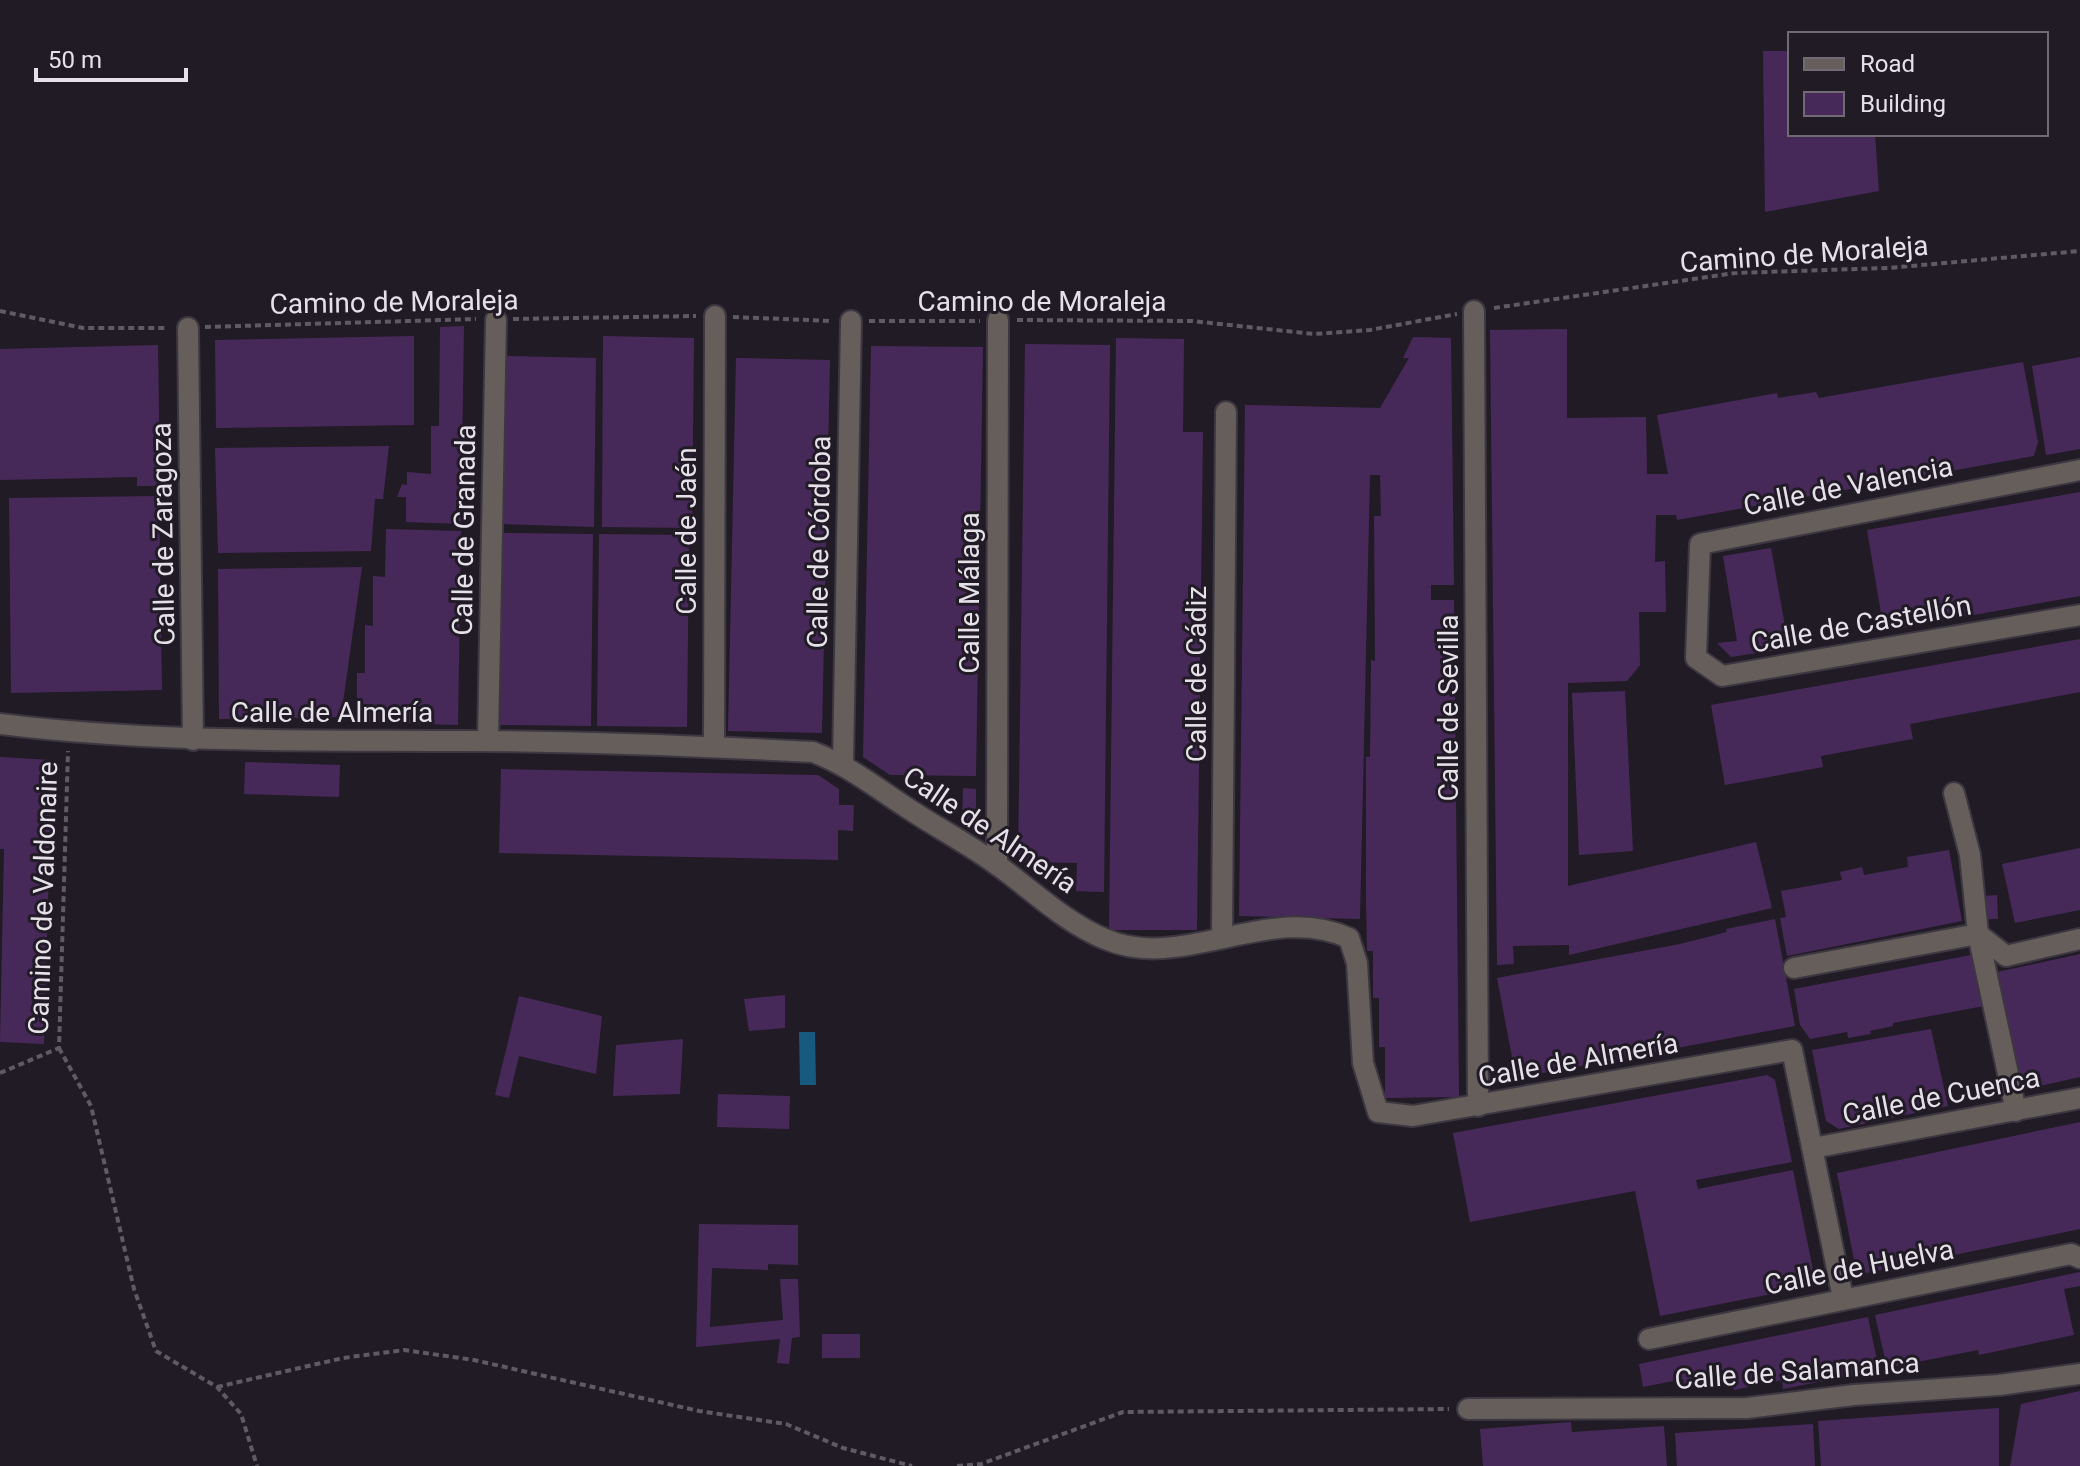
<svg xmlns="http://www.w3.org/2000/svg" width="2080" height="1466" viewBox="0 0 2080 1466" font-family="Roboto,sans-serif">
<rect width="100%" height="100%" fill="#211b26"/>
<path fill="#18597f" d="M799,1032h16l1,53h-16z"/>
<g fill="#472959">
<path d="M1763,51h27v83h85l4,57 -114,21z"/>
<path d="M464,326l-3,198 -55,-2v-25h-9l5,-13 5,1v-13l24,2v-48h8l1,-99z"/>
<path d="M1567,329v89l79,-1 1,57h21l-11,-59 120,-22 1,5 38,-6 3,6 204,-36 15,80 -4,14 -357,64 -1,-5h-20l-1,47 10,-1 1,51h-27l1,53 -13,16 -59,2v203l188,-44 16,66 -203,47v-10l-56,1 1,18 -17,1 -7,-635z"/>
<path d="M414,336v89l-198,3 -1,-88z"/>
<path d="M603,336l91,2 -2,190 -90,-1z"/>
<path d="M1413,337l38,1 3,247h-23v15h23l5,497 -74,1v-51h-6v-49h-6v-47h-6l-1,-49v-145h4l1,-97 4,1 -1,-145h7l-1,-41h-10l-10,444 -121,-3 6,-511 135,3 29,-50h-6z"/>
<path d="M1116,338l68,1 -1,93h20l-6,498h-88z"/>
<path d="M1025,344l85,1 -6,547 -28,-1 1,-28 -59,-1z"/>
<path d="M158,345l2,141h-23v-9l-137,3v-131z"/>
<path d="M871,346l112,1 -7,429 -86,-1 -27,-18z"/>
<path d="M506,356l90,2 -2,169 -91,-3z"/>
<path d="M2080,357v92l-34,6 -14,-89z"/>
<path d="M736,358l94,2 -8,373 -94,-2z"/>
<path d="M389,446l-6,53h-8l-4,52 -153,2 -3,-105z"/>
<path d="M2080,492v104l-196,35 -17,-101z"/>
<path d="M159,496l3,194 -151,3 -2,-195z"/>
<path d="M386,529l75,2 -3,194 -101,-3v-49h8v-48l8,1v-50l12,1z"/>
<path d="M503,533l90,1 -2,192 -91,-1z"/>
<path d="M599,534l90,1 -2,192 -90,-1z"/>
<path d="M1771,548l18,100 -58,9 -14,-14 20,-2 -14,-85z"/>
<path d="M362,567l-21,150 -122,2 -1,-150z"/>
<path d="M2080,639v53l-170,32 3,15 -92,17 2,11 -98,18 -14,-80z"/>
<path d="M1625,691l8,160 -54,4 -7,-162z"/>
<path d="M0,757l52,3 -8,284 -44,-2 4,-193h-4z"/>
<path d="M245,762l95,3 -1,32 -95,-3z"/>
<path d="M501,769l317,6 21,14v16h15l-1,26 -15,-1v30l-339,-7z"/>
<path d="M963,788l13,1v36h-14z"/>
<path d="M2080,848v62l-65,13 -13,-59z"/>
<path d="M1949,850l13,71 -175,35 -7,-38 6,-1 -5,-26 61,-11 -2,-8 22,-5 2,8 44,-8 -1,-10z"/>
<path d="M1997,895l1,24h-14l-1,-23z"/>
<path d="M1775,919l20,107 -279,52 -19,-100 183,-34 47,-12 -1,-3z"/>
<path d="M2080,954v123l-58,13 -25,-118z"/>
<path d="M1971,955l13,51 -91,17v3l-23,5 1,3 -23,4 -1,-6 -37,7 -10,-14 -6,-36z"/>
<path d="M785,995v33l-36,3 -5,-32z"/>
<path d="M519,996l83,20 -6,58 -77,-18 -10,42 -14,-3z"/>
<path d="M1931,1029l17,77 -109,23 -13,-8 -14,-71z"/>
<path d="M683,1039l-3,55 -67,2 3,-51z"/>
<path d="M1767,1075l8,5 17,82 -96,18 2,9 95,-19 23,115 -156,31 -25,-125 -165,31 -17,-89z"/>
<path d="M718,1094l72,2 -1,33 -72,-2z"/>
<path d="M2080,1122v107l-223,46 -20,-102z"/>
<path d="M699,1224l99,1v40l-30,-1v6l-56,-2 -2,59 73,-7 -3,-41h18l2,58 -8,1 -3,26 -12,-1 3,-24 -84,8z"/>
<path d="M2080,1272v14l-16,3 10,46 -95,20 -1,-5 -91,18 -12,-53z"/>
<path d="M1868,1317l11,53 -96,19 -1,-9 -48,10 -2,-11 -47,10 -2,-10 -40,8 -4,-23z"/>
<rect x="822" y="1334" width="38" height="24"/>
<path d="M2080,1391v75h-70l11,-62z"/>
<path d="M1999,1408v58h-178l-3,-45z"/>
<path d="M1571,1422l1,10 92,-6 3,40h-184l-3,-37z"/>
<path d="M1813,1424l2,42h-138l-2,-33z"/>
</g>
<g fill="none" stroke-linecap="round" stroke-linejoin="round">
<g stroke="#3d3741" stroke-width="24">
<g id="minor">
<path d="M1474,311l4,795"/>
<path d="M188,328l5,412"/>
<path d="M2080,470l-380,74 -4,114 26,18 358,-61"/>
<path d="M0,724c153,19 307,16 461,17 118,0 235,5 352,11 37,14 66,38 99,59 29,19 60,35 88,56 33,24 66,56 105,72 78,34 165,-38 244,-1l8,25 6,100 15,49 35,4 379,-66 51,248"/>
<path d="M488,741l8,-421"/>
<path d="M714,747l1,-431"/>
<path d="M843,764l8,-443"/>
<path d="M1954,793l16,62 8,79 38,177"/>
<path d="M997,865l1,-545"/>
<path d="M1222,936l4,-524"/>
<path d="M1794,968l184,-34 28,22 74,-17"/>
<path d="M1813,1148l267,-50"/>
<path d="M1649,1339l422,-85 9,4"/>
<path d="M1468,1409l279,-1 107,-13 145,-10 81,-11"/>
</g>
</g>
<g stroke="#5f5a64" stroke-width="4" stroke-dasharray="6 4" stroke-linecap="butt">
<path d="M1494,308l241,-35 153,-5 192,-17"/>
<path d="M0,311l83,17h85"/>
<path d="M733,317l99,4"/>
<path d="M513,319l183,-3"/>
<path d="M1017,320l175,1 122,13 56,-4 87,-16"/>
<path d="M869,321h111"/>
<path d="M205,327l271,-8"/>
<path d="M59,1048l32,58 43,183 22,62 61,36 24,27 16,52"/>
<path d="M0,1073l59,-25 9,-297"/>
<path d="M217,1387l126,-29 61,-8 70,10 225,51 87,13 57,24 69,18"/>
<path d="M957,1466l24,-2 142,-52 326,-3"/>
</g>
<use href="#minor" stroke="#655e5b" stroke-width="20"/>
</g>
<g text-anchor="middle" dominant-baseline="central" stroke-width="6" stroke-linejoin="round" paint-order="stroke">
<g font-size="28" fill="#e6e1e9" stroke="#211b26">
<text transform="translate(1804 254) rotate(-4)">Camino de Moraleja</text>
<text x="1042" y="301">Camino de Moraleja</text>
<text transform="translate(394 302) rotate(-1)">Camino de Moraleja</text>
<text transform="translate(1848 486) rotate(-11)">Calle de Valencia</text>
<text transform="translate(464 530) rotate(-89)">Calle de Granada</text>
<text transform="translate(686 531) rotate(-90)">Calle de Jaén</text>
<text transform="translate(163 534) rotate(-91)">Calle de Zaragoza</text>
<text transform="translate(819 542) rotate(-89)">Calle de Córdoba</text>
<text transform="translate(969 593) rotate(-90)">Calle Málaga</text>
<text transform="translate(1861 624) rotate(-10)">Calle de Castellón</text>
<text transform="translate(1196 674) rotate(-90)">Calle de Cádiz</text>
<text transform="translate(1448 708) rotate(-90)">Calle de Sevilla</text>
<text x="332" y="712">Calle de Almería</text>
<text transform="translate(990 830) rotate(34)">Calle de Almería</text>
<text transform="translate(43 898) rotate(-88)">Camino de Valdonaire</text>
<text transform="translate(1578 1060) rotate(-10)">Calle de Almería</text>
<text transform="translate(1941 1096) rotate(-11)">Calle de Cuenca</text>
<text transform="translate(1859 1267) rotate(-11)">Calle de Huelva</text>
<text transform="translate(1797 1371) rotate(-4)">Calle de Salamanca</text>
</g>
</g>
<rect x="1788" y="32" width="260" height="104" fill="#211b26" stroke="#706a74" stroke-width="2"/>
<rect x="1804" y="58" width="40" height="12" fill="#655e5b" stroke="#706a74" stroke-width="2"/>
<text x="1860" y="72" font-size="24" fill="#e6e1e9">Road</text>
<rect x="1804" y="92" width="40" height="24" fill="#472959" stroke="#706a74" stroke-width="2"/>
<text x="1860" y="112" font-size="24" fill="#e6e1e9">Building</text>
<path d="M36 68v12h150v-12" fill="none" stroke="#e6e1e9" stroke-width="4"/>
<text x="48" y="68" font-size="24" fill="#e6e1e9" stroke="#211b26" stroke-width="6" paint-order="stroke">50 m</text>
</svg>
